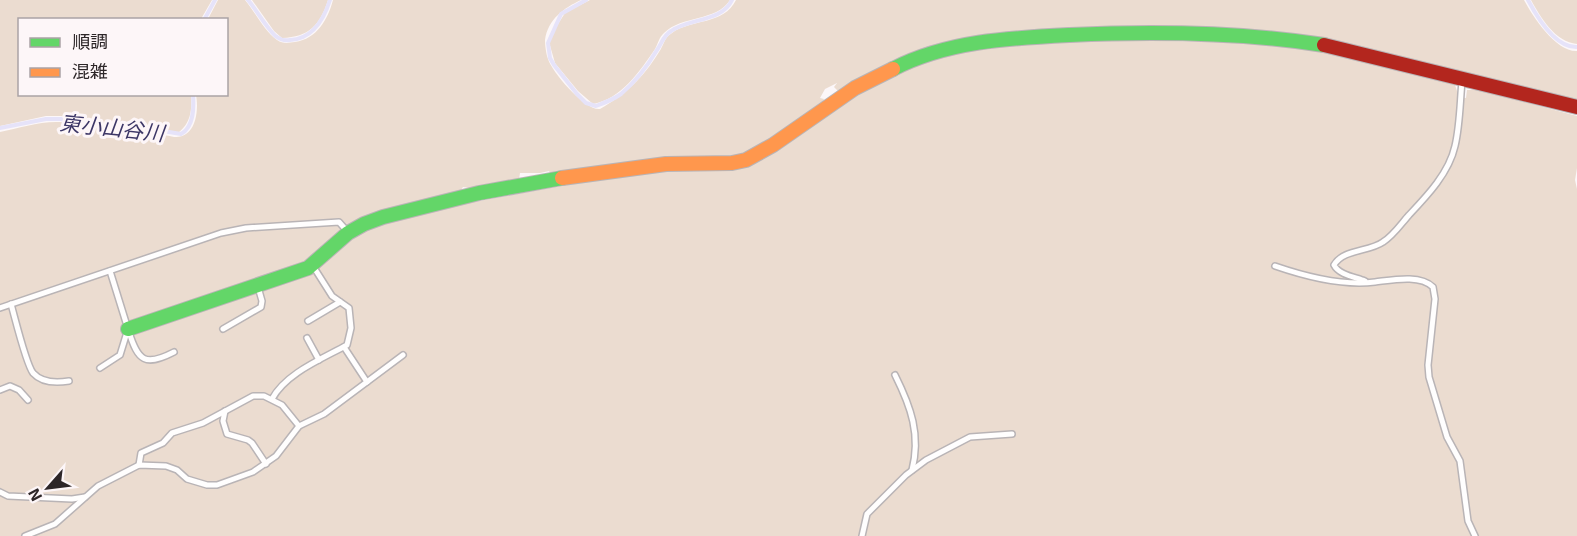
<svg xmlns="http://www.w3.org/2000/svg" width="1577" height="536" viewBox="0 0 1577 536" font-family="'Exo 2','Noto Sans JP',sans-serif">
<rect width="100%" height="100%" fill="#fcf7f9"/>
<g fill="#ebdcd0">
<path d="M0,0h212l-11,19 -181,1v74l171,1c1,15 0,28 -13,38l-15,-4 -32,2 -10,-4 -60,-11h-15l-46,10z"/>
<path d="M218,0h27c10,12 20,32 32,40 6,4 11,3 18,2 22,-3 33,-23 38,-42h248c-17,8 -33,19 -36,40 0,5 1,14 3,19 4,13 37,52 52,50 26,-15 43,-31 59,-57 5,-7 5,-14 13,-19 19,-14 52,-8 64,-33h788c9,17 32,52 53,51v50l-293,-69 -104,-4 -181,5 -160,59 -5,-5 3,-4 -12,6 -5,9 4,1 -2,5 -55,38 -27,14 -190,17 -1,-2 -9,2h-20l-1,6 -49,9 -7,-1 -4,6 4,11 156,-29 130,-10 33,-17 71,-51 64,-33 47,-13 106,-11 188,2 32,3 52,11 113,29 4,12 7,1 1,-8h11l99,26v52l-2,12 2,9v347h-1577v-404c19,-4 40,-11 60,-10 24,1 49,10 73,14 8,1 15,-2 23,-2 6,0 12,2 18,3 22,2 25,-27 22,-42l30,-1v-74l-18,-1z"/>
<path d="M252,0h76c-8,25 -19,37 -46,38l-8,-7z"/>
<path d="M590,0h140c-14,22 -48,15 -66,33 -5,4 -6,11 -9,16 -15,22 -34,50 -62,55l-15,-13 -23,-28 -6,-21 4,-10 12,-19z"/>
<path d="M1531,0h46v44c-22,-2 -36,-26 -46,-44z"/>
</g>
<g fill="none" stroke-linecap="round" stroke-linejoin="round">
<g stroke="#e6e3f9" stroke-width="4">
<path d="M248,0c8,9 21,32 29,37 4,3 8,4 13,3 23,-1 34,-21 40,-40"/>
<path d="M586,0l-25,14 -13,29 2,15 4,7 23,29 9,9 10,3c8,-3 18,-7 25,-12 14,-12 27,-29 36,-44 5,-7 6,-14 14,-19 18,-13 51,-9 61,-31"/>
<path d="M1528,0c9,17 27,48 49,47"/>
<path d="M204,20l11,-20"/>
<path d="M0,128l46,-9h15l77,14 25,-2 18,3c13,-7 13,-26 12,-40"/>
</g>
<g stroke="#b9b4b6" stroke-width="8">
<g id="lane">
<path d="M1275,266c29,10 69,20 100,16 17,-2 45,-8 58,5l2,12 -7,66 1,12 18,60 13,24 8,60 7,15"/>
<path d="M1365,281c-10,-4 -26,-6 -31,-16 9,-16 35,-13 49,-23 10,-6 18,-18 26,-27 18,-19 40,-42 46,-69 5,-21 5,-44 7,-65"/>
<path d="M11,304c4,14 15,60 22,69 9,10 24,10 36,8"/>
<path d="M0,308l221,-75 25,-5 93,-6 8,9"/>
<path d="M308,321l32,-19"/>
<path d="M223,329l38,-22 1,-6 -4,-14"/>
<path d="M129,332c9,29 16,35 45,20"/>
<path d="M307,338l12,22"/>
<path d="M344,347l23,35"/>
<path d="M100,368l20,-13 8,-26 -18,-58"/>
<path d="M895,375c16,32 26,60 17,95"/>
<path d="M0,390l10,-4 9,4 9,10"/>
<path d="M272,399c14,-26 50,-40 75,-54l4,-17 -2,-20 -17,-12 -19,-30"/>
<path d="M225,411l-2,10 4,13 21,6 4,3 14,21"/>
<path d="M139,465l2,-12 22,-10 9,-10 31,-10 50,-27h11l18,9 17,21"/>
<path d="M0,492l8,4 64,3 13,-2"/>
<path d="M25,536l30,-12 43,-38 41,-21 27,1 11,4 10,9 20,6h10l36,-13 23,-16 23,-30 25,-12 79,-59"/>
<path d="M862,536l5,-22 39,-39 20,-15 44,-23 42,-3"/>
</g>
</g>
<g stroke="#b9b4b6" stroke-width="16">
<g id="fast">
<path d="M893,69c54,-28 117,-31 177,-34 84,-4 170,-3 254,10"/>
<path d="M128,329l180,-61 40,-35 16,-9 19,-7 96,-24 83,-15"/>
</g>
</g>
<g stroke="#b9b4b6" stroke-width="16">
<path id="slow" d="M562,178l104,-14 66,-1 14,-3 27,-15 82,-57 38,-19"/>
</g>
<g stroke="#b9b4b6" stroke-width="16">
<path id="jam" d="M1324,45l253,62"/>
</g>
<use href="#lane" stroke="#fffefe" stroke-width="5"/>
<use href="#fast" stroke="#63d668" stroke-width="14"/>
<use href="#slow" stroke="#ff974d" stroke-width="14"/>
<use href="#jam" stroke="#b3261e" stroke-width="14"/>
</g>
<g text-anchor="middle" dominant-baseline="central" stroke-width="6" stroke-linejoin="round" paint-order="stroke">
<g font-size="21" font-style="italic" fill="#3c3666" stroke="#fdf6f8">
<text transform="translate(112 127) rotate(6)">東小山谷川</text>
</g>
</g>
<rect x="18" y="18" width="210" height="78" fill="#fdf6f8" stroke="#aaa3a5" stroke-width="1.5"/>
<rect x="30" y="38" width="30" height="9" fill="#63d668" stroke="#aaa3a5" stroke-width="1.5"/>
<text x="72" y="48" font-size="18" fill="#2d2628">順調</text>
<rect x="30" y="68" width="30" height="9" fill="#ff974d" stroke="#aaa3a5" stroke-width="1.5"/>
<text x="72" y="78" font-size="18" fill="#2d2628">混雑</text>
<g transform="translate(48 488) rotate(242)" stroke="#fdf6f8" stroke-width="4.5" paint-order="stroke">
<path d="M0-4.5L10 22L0 15L-10 22Z" fill="#2d2628"/>
<text y="-9" font-size="16" font-weight="bold" text-anchor="middle" fill="#2d2628">N</text>
</g>
</svg>
